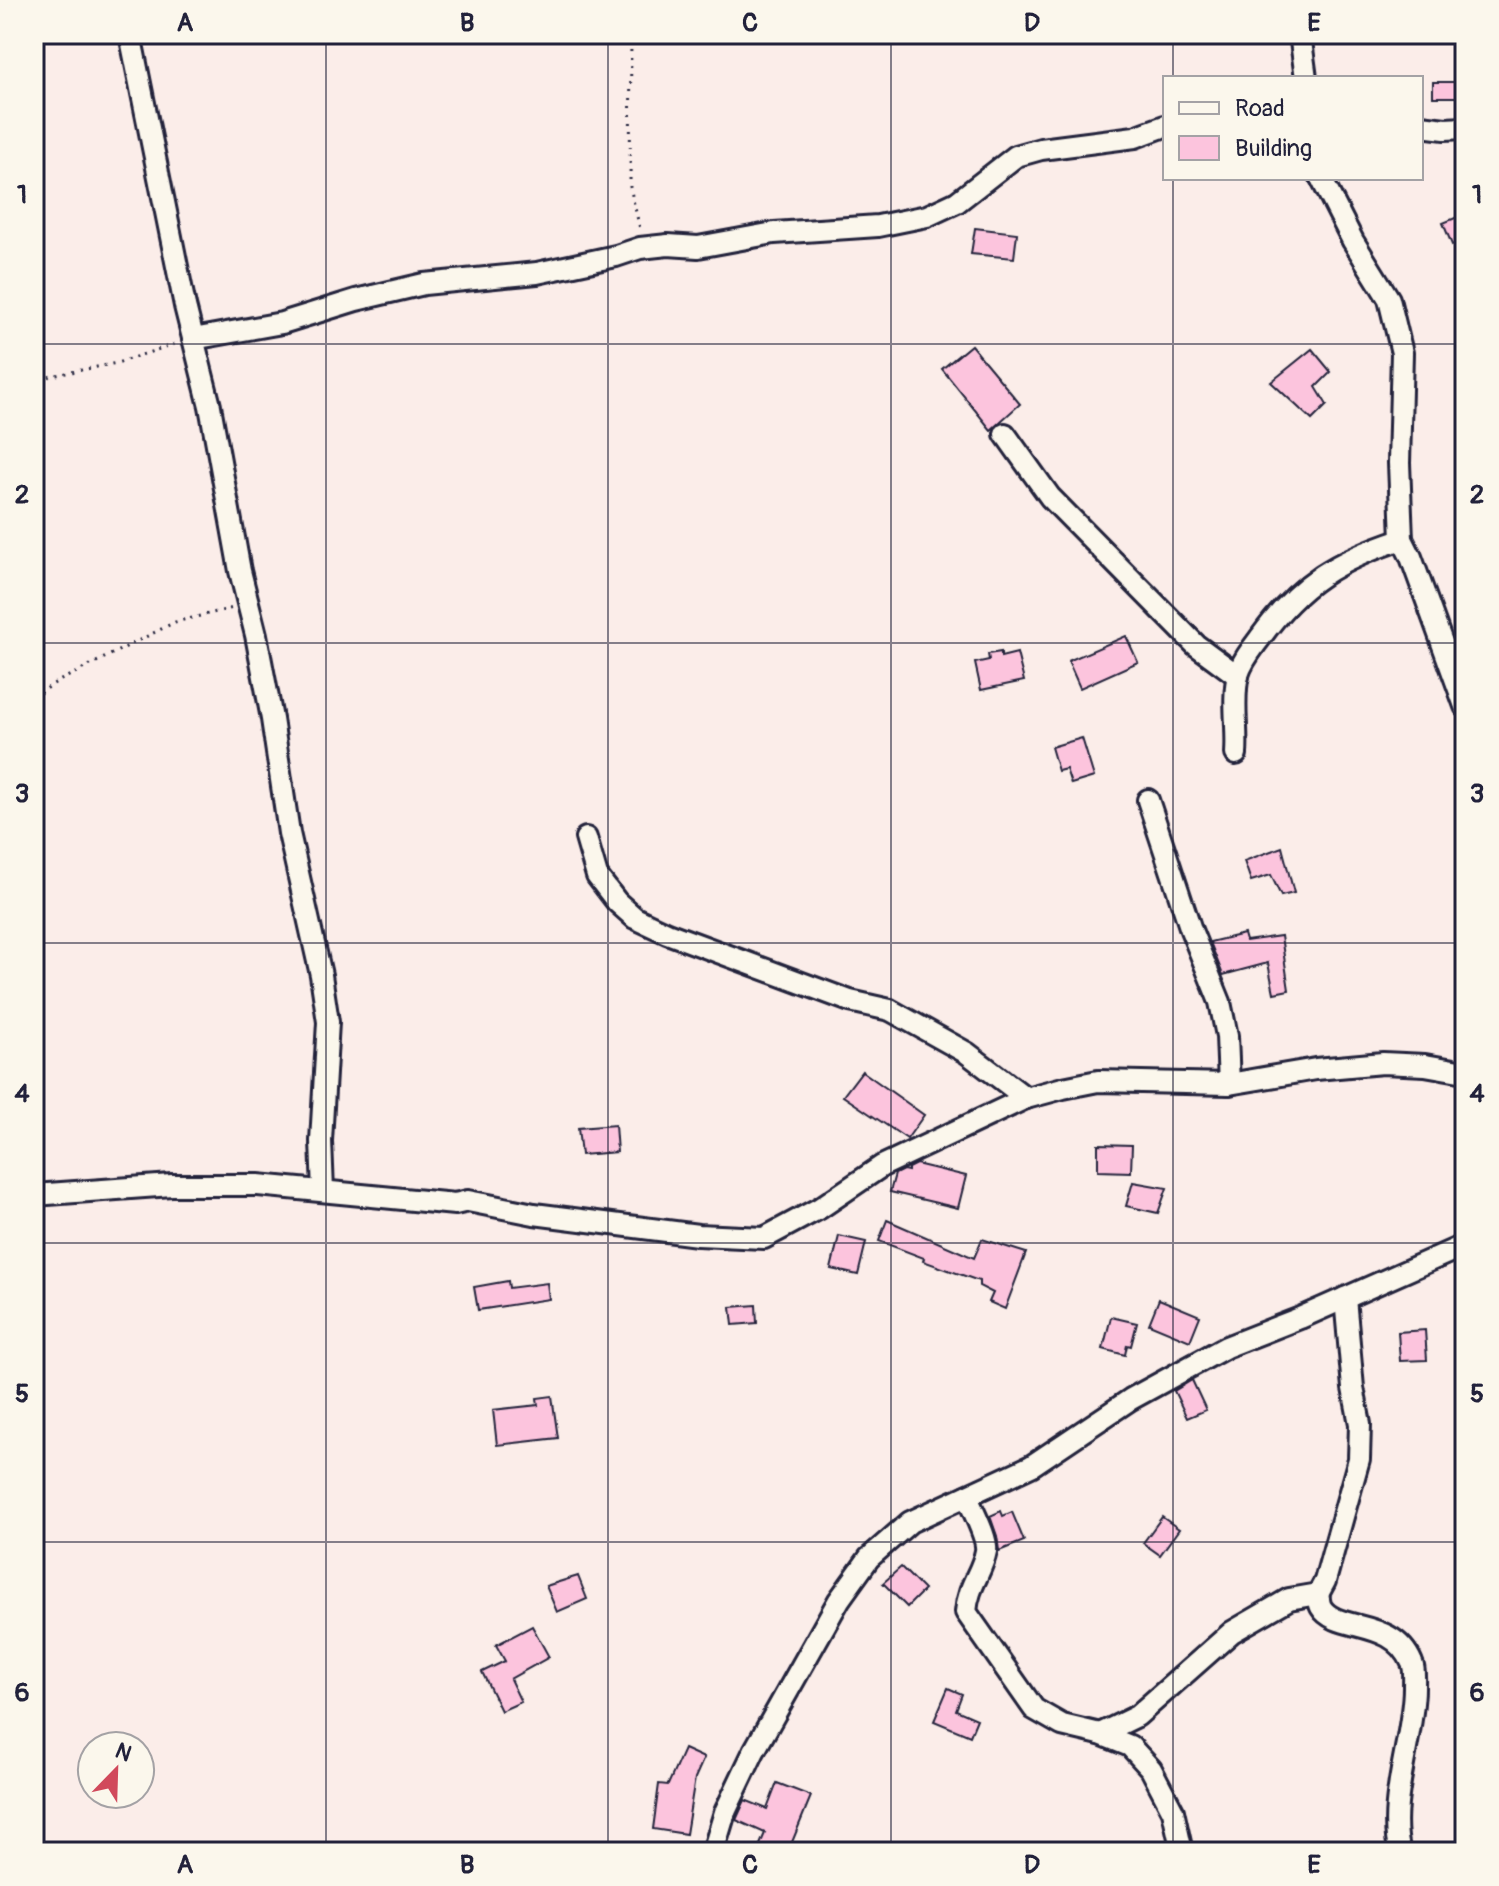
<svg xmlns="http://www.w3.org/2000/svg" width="1499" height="1886" viewBox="0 0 1499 1886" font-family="Pangolin,sans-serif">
<rect width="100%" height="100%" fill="#fbede9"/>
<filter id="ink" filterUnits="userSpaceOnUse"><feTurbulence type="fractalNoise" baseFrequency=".0125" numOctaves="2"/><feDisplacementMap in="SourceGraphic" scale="16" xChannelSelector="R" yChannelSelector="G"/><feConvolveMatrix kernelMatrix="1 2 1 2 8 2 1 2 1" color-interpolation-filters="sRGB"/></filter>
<g filter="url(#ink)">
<g fill="#fcc4dd" stroke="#22223b" stroke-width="2">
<path d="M1433,82h26l1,15h-27z"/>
<path d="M1465,214v26l-13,5 -9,-22z"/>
<path d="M975,228l42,5 -3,25 -43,-4z"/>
<path d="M971,345l49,59 -29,26 -49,-61z"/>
<path d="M1312,349l19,23 -15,15 11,18 -15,15 -41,-38z"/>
<path d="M1126,636l12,26 -58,26 -12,-27z"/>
<path d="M1001,652v5l16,-4 7,28 -43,9 -6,-27 14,-3 -1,-6z"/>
<path d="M1082,738l12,39 -23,7 -5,-15 -8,2 -7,-24z"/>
<path d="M1282,847l12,46 -13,3 -10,-21 -20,6 -7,-20z"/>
<path d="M1244,934l2,7 35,-5 8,54 -15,3 -6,-30 -45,12 -13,-33z"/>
<path d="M862,1071l62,44 -17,24 -64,-43z"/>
<path d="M615,1125l2,27 -36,3 -3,-27z"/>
<path d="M1098,1144l34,1 -1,27 -33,-1z"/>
<path d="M916,1164l50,12 -8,32 -68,-16 5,-18 8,-4 5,1v-3z"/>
<path d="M1133,1182l34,6 -9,25 -32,-7z"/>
<path d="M887,1220l87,38 8,-19 44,14 -21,56 -16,-7 4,-9 -14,-7v-5l-56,-20 1,-3 -45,-17z"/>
<path d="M839,1236l27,6 -8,33 -27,-6z"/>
<path d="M508,1281l1,7 38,-5 2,16 -71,11 -4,-23z"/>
<path d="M1159,1299l41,17 -10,25 -41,-17z"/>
<path d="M756,1305l1,18 -24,2 -2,-18z"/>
<path d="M1111,1317l26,6 -6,23 -4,-1 -2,10 -22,-6z"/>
<path d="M1425,1330l2,30 -27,1 -2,-29z"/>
<path d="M1192,1380l14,30 -19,8 -13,-27z"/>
<path d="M552,1396l6,42 -61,7 -4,-35 45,-5 -1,-7z"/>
<path d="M1001,1511l2,5 9,-4 12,29 -25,10 -2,-15 -7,-20z"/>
<path d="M1162,1517l17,12 -19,26 -17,-12z"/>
<path d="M901,1567l23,23 -17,17 -24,-24z"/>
<path d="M578,1576l9,23 -30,13 -11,-26z"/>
<path d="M532,1626l17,31 -39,22 11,23 -20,9 -19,-39 23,-11 -9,-16z"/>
<path d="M948,1688l14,6 -6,16 21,9 -7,17 -36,-15z"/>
<path d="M684,1749l20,9 -9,20 -9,56 -33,-5 6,-45 9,1z"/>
<path d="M777,1783l34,13 -23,56h-31l8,-19 -29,-13 9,-20 22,9z"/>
</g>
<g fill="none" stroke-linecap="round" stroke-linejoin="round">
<g stroke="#22223b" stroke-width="26">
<g id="street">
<path d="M130,34l55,272 25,100 30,165 16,64 16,84 17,114 32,142 7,47 -7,119 2,50"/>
<path d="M1300,34l6,44"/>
<path d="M1421,126l24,3 20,-1"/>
<path d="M1321,178l32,63 36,58 13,54 -3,110 3,76 9,18 54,149"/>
<path d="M193,339l89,-16 74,-23 68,-16 113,-11 79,-17 24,-8 28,-3 30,2 76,-14 104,-7 49,-10 30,-14 59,-46 25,-7 94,-12 30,-11"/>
<path d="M1005,434l45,63 146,148 42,31"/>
<path d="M1236,754c2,-25 -4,-55 2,-79 4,-14 14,-26 22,-37 40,-56 78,-78 142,-99"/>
<path d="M1148,800l43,130 29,72 7,34 2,48"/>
<path d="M586,838l11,38 20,26 18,16 32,15 183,68 40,9 77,43 59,45"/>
<path d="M34,1195l138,-10h86l197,19 13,-3 66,13 164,21 66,3 56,-30 62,-42 144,-68 37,-10 35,-7 131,3 87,-15 67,-6 42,2 40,7"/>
<path d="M967,1496c5,14 21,42 19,55 -4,22 -18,34 -20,61l68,97 28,16 38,9 30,12 21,23 22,42 9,41"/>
<path d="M1318,1594c1,4 1,9 3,13 15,26 72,10 91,56 3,6 2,16 2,24 0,50 -28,119 -14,165"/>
<path d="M1100,1734l37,-18 95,-84 57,-33 29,-5 7,-13 34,-122 1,-35 -7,-36 -8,-90"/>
<path d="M713,1852l12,-40 29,-61 85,-151 30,-42 41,-36 121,-56 100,-67 95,-52 74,-29 165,-73"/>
</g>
</g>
<g stroke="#22223b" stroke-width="3" stroke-dasharray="2 6" stroke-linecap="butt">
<path d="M602,34l28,4"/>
<path d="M631,34l-1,153 10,42"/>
<path d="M34,383l17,-7 66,-13 61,-20"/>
<path d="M34,698l19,-14 122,-62 58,-14"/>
</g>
<use href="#street" stroke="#fbf7ec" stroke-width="20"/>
</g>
</g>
<path fill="none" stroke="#22223b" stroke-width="2" stroke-opacity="0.55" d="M326,34v1818M608,34v1818M891,34v1818M1173,34v44M1173,178v1674M34,344h1431M34,643h1431M34,943h1431M34,1243h1431M34,1542h1431"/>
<rect width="1499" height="1886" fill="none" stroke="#fbf7ec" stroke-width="88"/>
<rect x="1163" y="76" width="260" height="104" fill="#fbf7ec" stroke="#a4a2a5" stroke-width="2"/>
<rect x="1179" y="102" width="40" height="12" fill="#fbf7ec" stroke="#a4a2a5" stroke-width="2"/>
<text x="1235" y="116" font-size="24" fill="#22223b">Road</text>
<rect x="1179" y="136" width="40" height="24" fill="#fcc4dd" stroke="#a4a2a5" stroke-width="2"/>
<text x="1235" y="156" font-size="24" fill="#22223b">Building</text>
<g transform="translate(116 1770) rotate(23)"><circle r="38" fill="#fbf7ec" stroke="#a4a2a5" stroke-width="2"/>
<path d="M0-6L14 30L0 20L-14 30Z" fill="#d1495b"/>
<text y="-12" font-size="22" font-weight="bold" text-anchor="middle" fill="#22223b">N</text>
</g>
<rect x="44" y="44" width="1411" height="1798" fill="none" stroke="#22223b" stroke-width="3"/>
<g font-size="26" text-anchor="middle" font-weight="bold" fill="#22223b">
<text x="185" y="31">A</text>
<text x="467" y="31">B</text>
<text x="750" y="31">C</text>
<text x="1032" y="31">D</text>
<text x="1314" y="31">E</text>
<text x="22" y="203">1</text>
<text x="1477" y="203">1</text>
<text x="22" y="503">2</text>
<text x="1477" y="503">2</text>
<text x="22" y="802">3</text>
<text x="1477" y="802">3</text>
<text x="22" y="1102">4</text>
<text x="1477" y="1102">4</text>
<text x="22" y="1402">5</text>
<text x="1477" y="1402">5</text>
<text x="22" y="1701">6</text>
<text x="1477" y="1701">6</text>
<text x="185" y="1873">A</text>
<text x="467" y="1873">B</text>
<text x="750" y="1873">C</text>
<text x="1032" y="1873">D</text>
<text x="1314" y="1873">E</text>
</g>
</svg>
